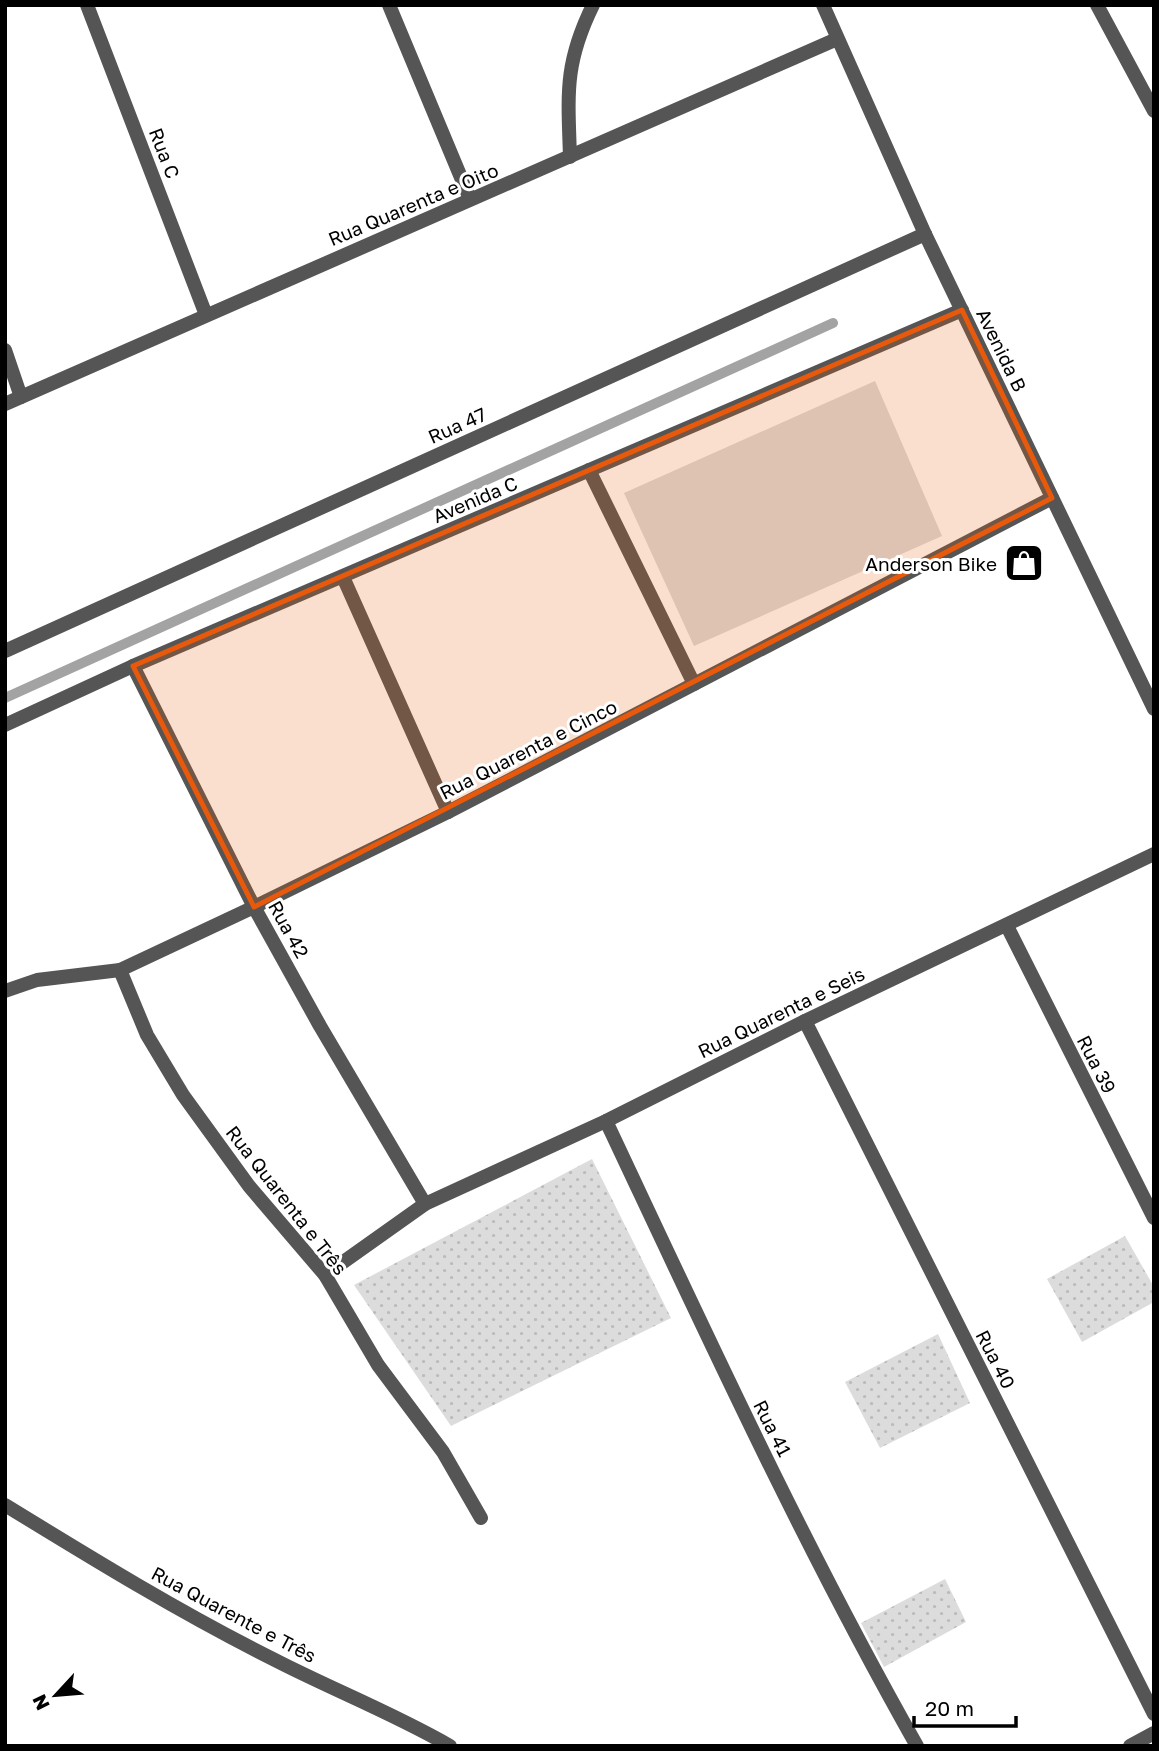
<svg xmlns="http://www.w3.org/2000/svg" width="1159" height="1751" viewBox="0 0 1159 1751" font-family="'Golos Text',sans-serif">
<defs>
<pattern id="grass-dots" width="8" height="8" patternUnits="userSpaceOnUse" patternTransform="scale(1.75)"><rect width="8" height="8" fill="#dcdcdc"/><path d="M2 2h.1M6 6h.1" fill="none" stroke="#bbb" stroke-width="1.8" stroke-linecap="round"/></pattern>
</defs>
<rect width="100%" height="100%" fill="#fff"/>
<g fill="url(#grass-dots)">
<path d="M592,1159l79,159 -220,108 -97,-141z"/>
<path d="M1125,1236l29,51v15l-72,40 -35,-63z"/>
<path d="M938,1334l32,69 -90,45 -35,-66z"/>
<path d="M945,1579l21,43 -82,45 -23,-44z"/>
</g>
<path fill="#dcdcdc" d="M875,381l67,155 -248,110 -70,-153z"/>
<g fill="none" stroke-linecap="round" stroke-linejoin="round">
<path stroke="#a3a3a3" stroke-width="10" d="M5,698l828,-375"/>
<g stroke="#555" stroke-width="14">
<path d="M87,5l119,310"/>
<path d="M389,5l81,194"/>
<path d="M1097,5l57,106"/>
<path d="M570,157c-2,-63 -6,-93 23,-152"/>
<path d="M5,350l16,47"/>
<path d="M5,404l832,-365"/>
<path d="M589,470l105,214"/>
<path d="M343,577l105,235"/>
<path d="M5,651l920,-417"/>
<path d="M133,666l121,241 66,119 105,178"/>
<path d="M5,725l128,-59 829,-356"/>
<path d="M1007,926l147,292"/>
<path d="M120,970l27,65 36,60 66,91 76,89 53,90 65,87 38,66"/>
<path d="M5,991l32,-11 83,-10 134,-63 194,-95 604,-314"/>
<path d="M805,1021l349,693"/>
<path d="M606,1121c99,210 196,422 311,625"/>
<path d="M325,1275l100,-71 181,-83 199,-100 349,-167"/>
<path d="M5,1505c88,54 176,108 268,154 58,30 120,54 177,87"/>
<path d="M1130,1746l24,-13"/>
</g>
<path stroke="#555" stroke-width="14" d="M823,5l102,229 229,475"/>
</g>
<path fill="#e8590c" fill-opacity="0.2" stroke="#e8590c" stroke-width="5" stroke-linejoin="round" d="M962,310l90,188 -798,409 -121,-241z"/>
<defs>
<g id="shop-square" transform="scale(2.0125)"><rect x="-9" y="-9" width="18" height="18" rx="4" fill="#000" stroke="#fff"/><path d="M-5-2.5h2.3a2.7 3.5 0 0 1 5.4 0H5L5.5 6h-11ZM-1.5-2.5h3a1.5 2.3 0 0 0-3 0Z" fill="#fff"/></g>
</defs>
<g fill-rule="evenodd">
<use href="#shop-square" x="1024" y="563"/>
</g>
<g text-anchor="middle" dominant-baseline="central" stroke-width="6" stroke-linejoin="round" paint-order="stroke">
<g font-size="19" fill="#000" stroke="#fff">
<text transform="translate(165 153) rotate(69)">Rua C</text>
<text transform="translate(413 204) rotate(-23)">Rua Quarenta e Oito</text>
<text transform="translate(1002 350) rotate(64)">Avenida B</text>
<text transform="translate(457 425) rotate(-24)">Rua 47</text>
<text transform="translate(475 499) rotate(-23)">Avenida C</text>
<text transform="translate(528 749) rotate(-27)">Rua Quarenta e Cinco</text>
<text transform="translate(289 929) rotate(61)">Rua 42</text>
<text transform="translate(781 1012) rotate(-26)">Rua Quarenta e Seis</text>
<text transform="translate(1097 1064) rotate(63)">Rua 39</text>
<text transform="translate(287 1200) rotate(52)">Rua Quarenta e Três</text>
<text transform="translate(996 1359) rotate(63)">Rua 40</text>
<text transform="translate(773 1428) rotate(63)">Rua 41</text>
<text transform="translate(234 1614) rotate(28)">Rua Quarente e Três</text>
</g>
<g font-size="19" fill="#000" stroke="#fff" text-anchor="end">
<text x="997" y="563">Anderson Bike</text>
</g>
</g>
<rect width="1159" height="1751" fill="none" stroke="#000000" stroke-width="14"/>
<g transform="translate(56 1695) rotate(244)" stroke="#ffffff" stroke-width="5" paint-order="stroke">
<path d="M0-5L12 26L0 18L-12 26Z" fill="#000000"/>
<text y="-10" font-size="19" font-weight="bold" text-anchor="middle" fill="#000000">N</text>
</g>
<path d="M914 1716v10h102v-10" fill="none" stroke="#000000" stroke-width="3.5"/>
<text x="925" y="1716" font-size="21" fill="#000000" stroke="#ffffff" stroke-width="5" paint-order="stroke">20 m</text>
</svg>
